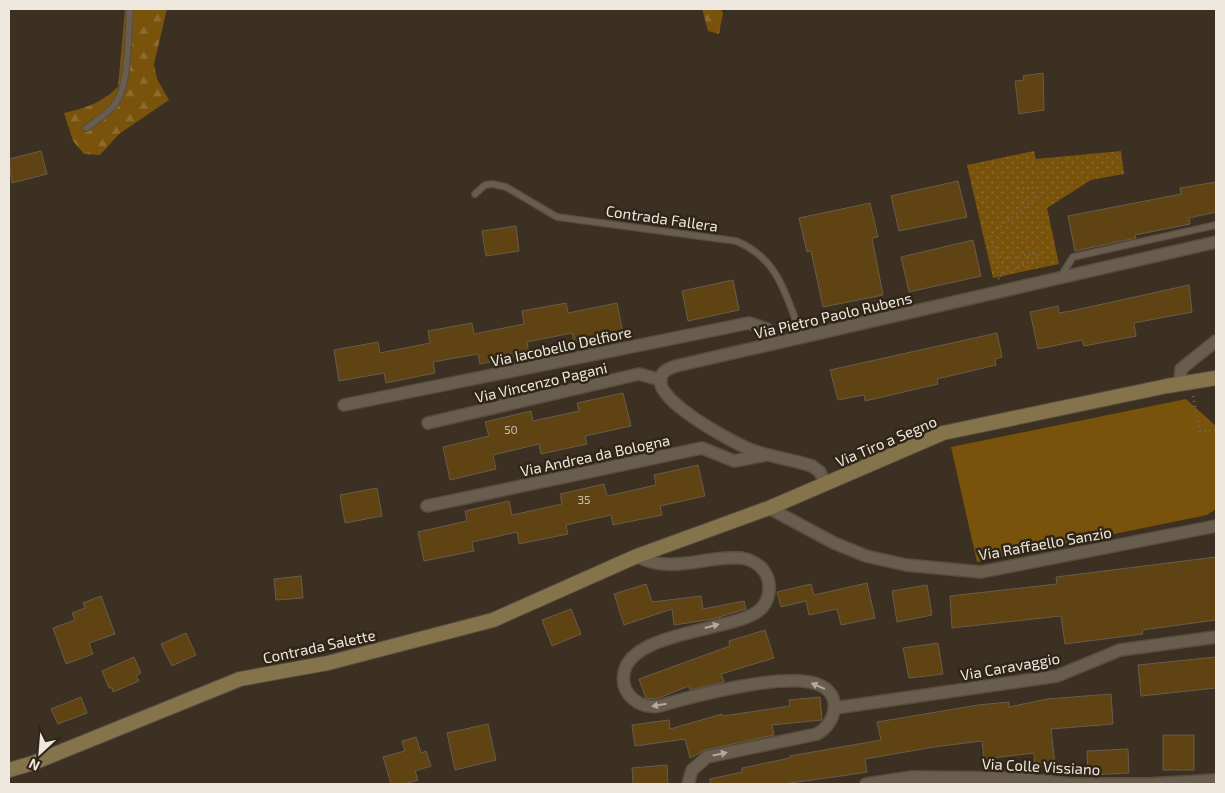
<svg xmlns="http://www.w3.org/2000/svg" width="1225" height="793" viewBox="0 0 1225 793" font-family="'Exo 2',sans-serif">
<defs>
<pattern id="forest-firs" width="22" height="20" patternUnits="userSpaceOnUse" patternTransform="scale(1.25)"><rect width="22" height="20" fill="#79530b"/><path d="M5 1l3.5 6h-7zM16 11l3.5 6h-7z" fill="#8c6c2e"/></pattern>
<pattern id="park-dots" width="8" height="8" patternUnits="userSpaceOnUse" patternTransform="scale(1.25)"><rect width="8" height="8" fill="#79530b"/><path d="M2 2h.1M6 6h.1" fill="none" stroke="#8c6c2e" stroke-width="1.8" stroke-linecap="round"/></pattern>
</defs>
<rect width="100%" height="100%" fill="#3b3021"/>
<path fill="#79530b" d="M1186,399l30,27v83l-9,6 -230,47 -26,-115z"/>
<g fill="url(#forest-firs)">
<path d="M125,9h42l-13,55 3,15 12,21 -50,34 -19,21 -16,-1 -11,-13 -9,-28c22,-5 37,-10 54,-26z"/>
<path d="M702,9h19l2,4 -4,21 -11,-3z"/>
</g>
<path fill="url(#park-dots)" d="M1034,151l2,8 85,-8 3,23 -33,6 -44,28 12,56 -66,14 -26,-113z"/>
<g fill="#604312" stroke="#685c4b">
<path d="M1043,73l1,37 -25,4 -4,-33 9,-1 -1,-4z"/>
<path d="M41,151l6,23 -35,9 -3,-24z"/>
<path d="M958,181l9,36 -68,14 -8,-35z"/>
<path d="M1216,182v30l-27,6 1,6 -55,11 1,3 -61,13 -7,-35 113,-22 -1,-6z"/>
<path d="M870,203l8,34 -6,1 11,57 -60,12 -12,-56 -4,1 -8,-34z"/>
<path d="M516,226l3,25 -33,5 -4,-25z"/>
<path d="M973,240l8,36 -72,16 -8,-35z"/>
<path d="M733,280l6,30 -51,11 -6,-30z"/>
<path d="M1189,285l3,27 -58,11 2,13 -52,10 -2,-6 -44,9 -8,-37 28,-6 1,7 12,-2z"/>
<path d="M566,303l2,10 49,-10 6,30 -49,10 -2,-10 -45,9 2,12 -49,10 -2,-10 -45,8 2,11 -49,10 -2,-10 -45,8 -5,-31 44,-8 2,11 50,-10 -2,-12 44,-8 2,11 50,-10 -2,-13z"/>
<path d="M997,333l5,24 -7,2 1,6 -59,14 1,5 -73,17 -1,-6 -26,5 -8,-30z"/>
<path d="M623,393l8,33 -46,10 2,8 -46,10 -2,-10 -46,11 3,14 -46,11 -7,-33 46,-11 -4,-14 46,-11 2,10 46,-10 -2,-8z"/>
<path d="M698,465l7,31 -45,10 2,9 -49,10 -2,-10 -45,10 2,9 -49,10 -2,-12 -45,10 2,9 -50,10 -6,-29 49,-11 -2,-10 44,-10 3,14 50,-11 -2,-10 44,-10 3,12 49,-11 -2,-10z"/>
<path d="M377,488l5,28 -37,7 -5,-28z"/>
<path d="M1216,557v63l-74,10 1,4 -78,10 -4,-28 -109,12 -2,-32 107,-12 -1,-7z"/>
<path d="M301,576l2,22 -27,2 -2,-21z"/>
<path d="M867,583l8,35 -34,7 -4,-16 -28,6 -3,-14 -25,6 -4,-15 34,-8 3,11z"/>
<path d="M646,584l6,18 49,-6 2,13 41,-8 2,8 -33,10 -39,6 -2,-16 -48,16 -10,-31z"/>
<path d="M927,585l5,30 -35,7 -5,-31z"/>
<path d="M101,596l14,38 -26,9 4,11 -27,10 -13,-36 22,-8 -3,-7 13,-5 -2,-5z"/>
<path d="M571,609l10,25 -29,12 -10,-26z"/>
<path d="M765,630l9,28 -53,16 3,8 -34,8 -1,-4 -33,13 -10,-1 -7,-19 91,-33 -1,-5z"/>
<path d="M186,633l10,22 -24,11 -11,-22z"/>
<path d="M938,643l5,31 -34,4 -6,-30z"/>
<path d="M134,657l7,16 -5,3 3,5 -26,11 -1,-4h-3l-7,-17z"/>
<path d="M1216,657v31l-75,8 -3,-31z"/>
<path d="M1111,694l2,30 -62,5 4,36 -20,2 -1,-14 -50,6 -2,-18 -48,6 -69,12 2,13 -26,4 -58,8h-73v-5l32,-7v-4l48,-10v-2l91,-16 -4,-18 101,-17 31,-3v5l38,-8z"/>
<path d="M81,697l6,16 -29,11 -7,-15z"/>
<path d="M820,697l2,23 -50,5 2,10 -69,15 -15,8 -5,-19 -50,7 -3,-21 37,-5 1,9 52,-15 1,2 67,-10 -1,-6z"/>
<path d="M488,724l8,36 -41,10 -8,-37z"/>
<rect x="1163" y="735" width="31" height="35"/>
<path d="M416,737l5,16 5,-2 5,15 -16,5 3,9 -14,4h-13l-8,-27 22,-6 -3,-10z"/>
<path d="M1128,749l1,24 -41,2 -1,-24z"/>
<path d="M667,765l1,19h-35l-1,-16z"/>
</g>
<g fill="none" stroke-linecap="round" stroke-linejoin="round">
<g stroke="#574e41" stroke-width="8">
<g id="service">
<path d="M86,128c11,-8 26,-17 32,-29 11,-19 10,-67 12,-90"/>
<path d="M475,194l10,-9 8,-1 13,3 51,30 179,24c44,18 50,56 66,96"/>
<path d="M1061,276l12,-19 143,-32"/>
</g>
</g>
<g stroke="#574e41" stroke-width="14">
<g id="minor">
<path d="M1180,384l1,-15 35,-28"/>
<path d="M344,405l405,-82 18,6 6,15"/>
<path d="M428,423l211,-49 22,6"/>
<path d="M825,484l-5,-12 -8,-6c-21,-7 -43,-9 -63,-17 -17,-7 -130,-66 -73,-83l540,-124"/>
<path d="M427,506l275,-58 32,13 32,-6"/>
<path d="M769,508l65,35 32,13 40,9 75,7 235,-46"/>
<path d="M637,556c32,19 70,-1 104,2 9,1 18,6 23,13 9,13 6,32 -7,41 -28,19 -126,20 -133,61 -4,21 15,36 35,33 34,-10 126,-34 158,-22 26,9 20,39 0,50l-110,23 -15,13 -4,14"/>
<path d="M835,708l222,-32 63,-26 96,-13"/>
<path d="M866,784l46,-7 104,1 54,6h78l68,-4"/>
</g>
</g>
<g stroke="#574e41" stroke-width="16">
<path id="secondary" d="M9,770l24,-7 207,-84 88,-16 165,-43 144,-64 132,-48 174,-75 224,-47 49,-8"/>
</g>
<g stroke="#73695c" stroke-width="2.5" stroke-dasharray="1 4" stroke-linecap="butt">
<path d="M999,279l-1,-2 41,-20 -1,-4 -35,6 -10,-7 -2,-18 44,-35 -2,-12 -18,3"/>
<path d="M1193,396l7,35 16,-1"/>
</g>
<use href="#service" stroke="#695e4d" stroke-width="5.5"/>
<use href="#minor" stroke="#695e4d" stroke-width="11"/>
<use href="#secondary" stroke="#85744b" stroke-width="14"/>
</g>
<defs><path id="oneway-solid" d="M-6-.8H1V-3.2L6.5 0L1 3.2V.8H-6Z" transform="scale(1.25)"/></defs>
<g fill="#b3aa9d">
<use href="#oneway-solid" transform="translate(712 626) rotate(-15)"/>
<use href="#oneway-solid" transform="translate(818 686) rotate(-157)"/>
<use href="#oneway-solid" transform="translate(659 705) rotate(170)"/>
<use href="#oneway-solid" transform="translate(720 754) rotate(-12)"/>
</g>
<g text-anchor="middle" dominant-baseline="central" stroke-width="5" stroke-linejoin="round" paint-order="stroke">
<g font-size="12" fill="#cbbfac">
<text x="511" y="429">50</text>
<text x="584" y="499">35</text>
</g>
<g font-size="15" fill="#efe8df" stroke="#302617">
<text transform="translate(662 218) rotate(8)">Contrada Fallera</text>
<text transform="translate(833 315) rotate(-13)">Via Pietro Paolo Rubens</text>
<text transform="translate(561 346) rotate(-12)">Via Iacobello Delfiore</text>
<text transform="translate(541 382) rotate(-13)">Via Vincenzo Pagani</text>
<text transform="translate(886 441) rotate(-23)">Via Tiro a Segno</text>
<text transform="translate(595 455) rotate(-12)">Via Andrea da Bologna</text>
<text transform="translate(1045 543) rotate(-10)">Via Raffaello Sanzio</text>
<text transform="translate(319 646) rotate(-12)">Contrada Salette</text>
<text transform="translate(1010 666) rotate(-10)">Via Caravaggio</text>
<text transform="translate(1041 766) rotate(3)">Via Colle Vissiano</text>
</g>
</g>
<rect width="1225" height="793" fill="none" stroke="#efe8df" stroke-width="20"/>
<g transform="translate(40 753) rotate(206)" stroke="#302617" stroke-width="4" paint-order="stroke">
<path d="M0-4L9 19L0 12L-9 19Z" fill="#efe8df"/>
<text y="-8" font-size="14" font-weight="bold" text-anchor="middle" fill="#efe8df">N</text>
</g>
</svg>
